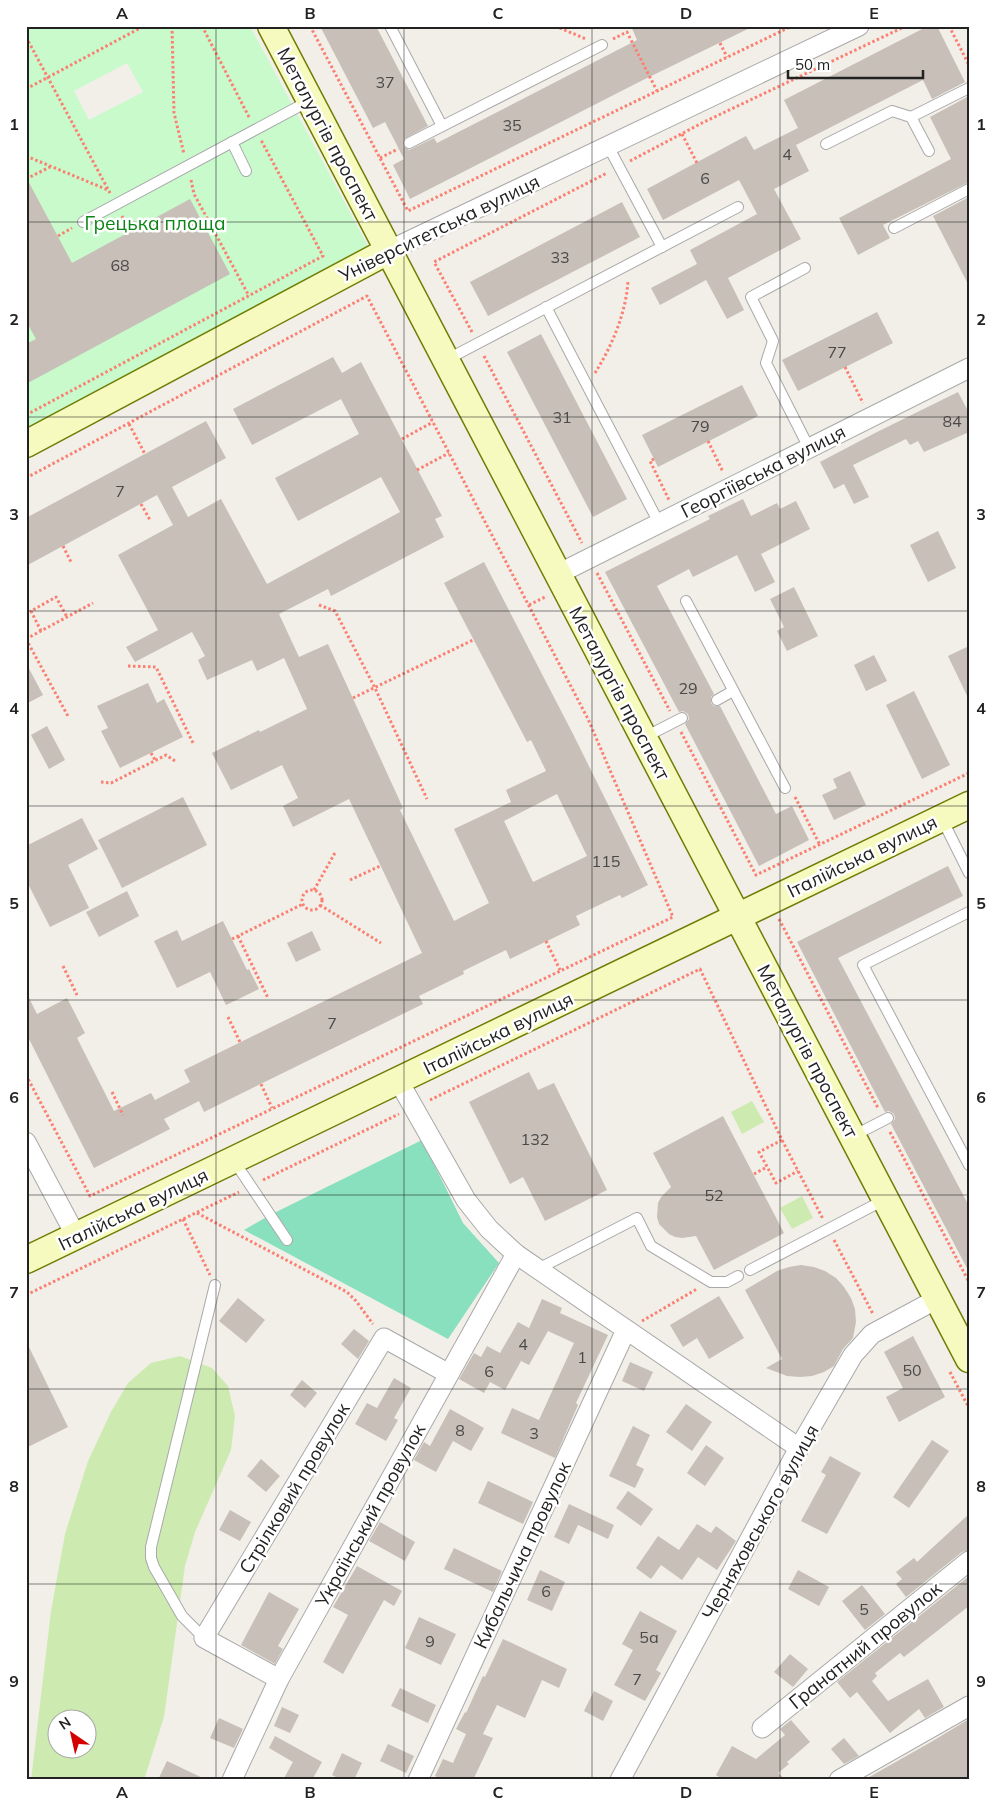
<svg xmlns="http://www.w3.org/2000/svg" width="995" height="1806" viewBox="0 0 995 1806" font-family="Mulish,sans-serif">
<rect width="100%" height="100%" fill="#f2efe9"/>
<g fill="#cdebb0" fill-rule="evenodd">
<path d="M752,1101l12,21 -22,12 -11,-22z"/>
<path d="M802,1196l11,22 -21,11 -12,-21z"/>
<path d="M180,1356l32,12 16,18 7,30 -4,34 -36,82 -10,34 -21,151 -20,63h-113l20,-169 14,-77 23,-73 23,-49 17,-29 23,-20zM58,1718h30v30h-30z"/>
</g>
<path fill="#c8facc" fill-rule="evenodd" d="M26,26h224l118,220 -342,183zM127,63l16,29 -54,28 -15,-29z"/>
<path fill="#88e0be" d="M422,1140l41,83 36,40 -51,76 -204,-109 26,-15z"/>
<g fill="#c7bfb8" fill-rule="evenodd">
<path d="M320,26h56l52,100 -24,13 -1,7 6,4 25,-12 3,5 200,-103 -6,-14h123l-111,54 -233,119 -17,-34 11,-6 -19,-37 -12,6z"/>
<path d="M928,26h9l28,56 -33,17 -9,-19 -127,65 13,26 -35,18 27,50 -73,39 16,32 -17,9 -21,-39 -46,25 -9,-17 46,-24 -7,-14 67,-36 -18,-34 -76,40 -16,-31 99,-53 8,14 44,-22 -14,-28z"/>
<path d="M969,96v86l-86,43 7,13 -32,17 -19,-37 112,-59 -21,-42z"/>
<path d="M26,177l46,86 118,-64 40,75 -204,110v-40l10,-5 -10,-18z"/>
<path d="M969,197v89l-36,-70z"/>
<path d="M622,202l18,35 -152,79 -18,-34z"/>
<path d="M877,312l16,31 -95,48 -16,-31z"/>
<path d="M541,334l86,165 -34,18 -86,-165z"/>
<path d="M333,357l9,16 19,-11 81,154 -7,3 9,18 -113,59 -3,-7 -49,25 20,43 29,-13 75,164 -3,2 54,111 35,-18 -35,-74 57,-27 -5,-12 40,-19 -15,-31 -4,2 -83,-159 40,-21 89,172 75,151 -26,13 -2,-3 -44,21 4,9 -70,34 -4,-9 -43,21 1,3 -45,22 4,8 -219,108 -5,-11 -35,18 6,10 -76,39 -68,-135v-41l11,22 30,-16 18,35 -8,5 37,73 37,-18 4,7 35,-18 -6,-12 238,-117 -73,-154 -56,28 -10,-21 15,-8 -16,-33 -51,25 -19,-37 47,-23 1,2 47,-23 -23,-51 -27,13 -5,-11 -45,20 -9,-20 7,-4 -13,-24 -57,30 -9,-15 32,-17 -40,-75 55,-30 -16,-30 -131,71v-48l180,-97 20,37 -54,29 16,30 33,-18 46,85 133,-72 -19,-35 -83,44 -23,-43 84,-44 -18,-35 -89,46 -19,-36zM557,794l30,62 -54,26 -29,-61z"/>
<path d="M742,385l16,31 -100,51 -16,-32z"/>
<path d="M958,392l11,21v19l-45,20 -6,-11 -8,4 -4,-6 -53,26 16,32 -15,7 -10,-20 -10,5 -14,-27 55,-29z"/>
<path d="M743,499l8,17 26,-13 3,6 16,-8 14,28 -49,25 14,28 -20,10 -18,-37 -44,22 -4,-8 -32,17 57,108 -3,3v6l3,3h6l56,108 16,-8 17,34 -50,26 -74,-142 4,-5 -1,-5 -5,-3 -4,1 -74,-140 105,-53 -2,-3z"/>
<path d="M938,531l18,37 -28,14 -18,-37z"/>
<path d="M794,587l24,49 -31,15 -10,-20 7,-4 -14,-28z"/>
<path d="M969,646v54l-21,-44z"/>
<path d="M874,655l13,26 -21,10 -12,-26z"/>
<path d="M26,663l17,32 -17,9z"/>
<path d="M148,683l9,20 7,-4 19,38 -63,31 -19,-37 7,-3 -11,-22z"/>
<path d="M914,691l36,74 -28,14 -36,-74z"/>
<path d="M47,726l18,34 -16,9 -18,-34z"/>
<path d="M850,771l16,34 -32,15 -12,-25 15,-7 -4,-9z"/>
<path d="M183,797l24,48 -85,43 -24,-48z"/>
<path d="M82,818l16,31 -30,16 21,43 -39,19 -24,-47v-34z"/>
<path d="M948,866l15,30 -125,62 131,248v66l-78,-148 4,-5 -1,-5 -5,-3 -4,1 -88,-170z"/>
<path d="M127,891l12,25 -40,21 -13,-25z"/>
<path d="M223,921l24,49 2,-1 10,20 -33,16 -16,-33 -33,16 -23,-47 23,-11 5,11z"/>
<path d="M312,931l9,19 -25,12 -9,-19z"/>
<path d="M529,1072l9,18 16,-7 53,107 -62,31 -22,-44 -13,7 -41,-82z"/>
<path d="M723,1116l61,117 -70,37 -18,-34 -14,2 -7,-1 -6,-3 -10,-10 -2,-7 1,-14 3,-6 10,-10 -18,-34z"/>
<path d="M801,1265l13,2 11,4 11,7 8,9 7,11 4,11 1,13 -3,16 -10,11 -9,17 -10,6 -12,4 -12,1 -13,-1 -21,-8 16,-9 -37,-69 32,-19 12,-4z"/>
<path d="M719,1296l25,42 -35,21 -12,-21 -14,9 -13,-22z"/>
<path d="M238,1298l27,22 -19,23 -27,-22z"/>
<path d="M542,1299l20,9 -2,5 48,22 -32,68 2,2 -23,53 -54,-25 11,-25 27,12 35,-77 -26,-12 -19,34 -8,-4 -16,29 -15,-8 -6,11 -25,-14 15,-26 7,4 6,-11 13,7 18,-31 11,6z"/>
<path d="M354,1329l15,12 -11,18 -17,-15z"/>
<path d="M913,1336l32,61 -46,25 -13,-25 17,-9 -19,-36z"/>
<path d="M26,1341l42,86 -42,21z"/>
<path d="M630,1362l23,10 -9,19 -22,-10z"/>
<path d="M394,1378l17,10 -17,30 4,2 -12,21 -31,-17 12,-21 10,5z"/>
<path d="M302,1380l15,13 -12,15 -15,-13z"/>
<path d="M686,1404l26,18 -20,29 -26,-19z"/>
<path d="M450,1409l34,19 -13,23 -18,-10 -17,31 -22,-12 10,-18 6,4z"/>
<path d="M633,1426l17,9 -14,30 8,4 -9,19 -26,-12z"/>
<path d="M932,1440l17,11 -40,57 -16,-11z"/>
<path d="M706,1445l18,13 -19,28 -18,-13z"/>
<path d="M830,1456l31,17 -34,61 -26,-13 25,-46 -5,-3z"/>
<path d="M261,1459l19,17 -14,16 -19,-16z"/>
<path d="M488,1481l45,21 -10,22 -45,-21z"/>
<path d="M628,1491l25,18 -12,17 -25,-18z"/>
<path d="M569,1504l45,21 -6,14 -30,-14 -9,19 -15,-7z"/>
<path d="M230,1510l21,12 -11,19 -21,-11z"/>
<path d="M969,1514v36l-7,2 -56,45 -10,-13 6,-5 -6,-7 18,-14 3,4z"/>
<path d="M380,1522l35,20 -10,19 -36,-20z"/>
<path d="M697,1524l14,9 5,-7 20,15 -19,29 -19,-13 -16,23 -21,-15 -10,14 -15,-11 22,-32 21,14z"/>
<path d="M454,1548l48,23 -9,21 -49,-23z"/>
<path d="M357,1566l45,25 -8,15 -10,-6 -41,74 -20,-12 25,-47 -15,-8z"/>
<path d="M540,1570l25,12 -13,29 -25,-11z"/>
<path d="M798,1570l31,17 -10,19 -31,-17z"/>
<path d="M969,1576v30l-65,51 -4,-4 -25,20 2,3 -5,5 16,20 40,-22 16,28 -19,11 -6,-9 -29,24 -33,-41 -7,6 -13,-16z"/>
<path d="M862,1585l23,29 -20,16 -23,-29z"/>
<path d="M269,1592l30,17 -21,37 5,3 -8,15 -34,-19z"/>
<path d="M640,1611l37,20 -21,39 5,3 -16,28 -31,-16 19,-35 -11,-6z"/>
<path d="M419,1617l37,17 -15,31 -36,-17z"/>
<path d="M503,1639l64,30 -8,19 -17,-8 -17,38 -28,-13 -14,29 10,4 -20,42h-29l-9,-4 8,-17 10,4 13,-29 -10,-5 9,-17 1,1 17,-37 2,1z"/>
<path d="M790,1654l18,15 -15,18 -19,-15z"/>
<path d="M400,1688l36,17 -8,18 -37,-17z"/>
<path d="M594,1691l19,10 -10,20 -19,-10z"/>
<path d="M282,1707l17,8 -9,18 -16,-7z"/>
<path d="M219,1718l24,11 -9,19 -24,-10z"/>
<path d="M969,1719v61h-105l67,-38z"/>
<path d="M791,1720l19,22 -23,20 2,2 -11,9 8,7h-62l-8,-5 16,-29 24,13 29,-24 -5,-6z"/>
<path d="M275,1736l47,26 -10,18h-29l10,-18 -24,-14z"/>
<path d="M844,1738l15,18 -15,8 -13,-15z"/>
<path d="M388,1744l26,12 -8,17 -26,-12z"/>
<path d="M342,1753l20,10 -8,17h-12l-10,-5z"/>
<path d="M167,1761l40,19h-49z"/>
</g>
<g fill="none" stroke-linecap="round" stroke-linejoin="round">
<g stroke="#a9a9a9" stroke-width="12">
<g id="lane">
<path d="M390,26l52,100"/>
<path d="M911,117l58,-29"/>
<path d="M232,142l14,29"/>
<path d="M409,143l193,-98"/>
<path d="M826,144l66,-33 19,6 18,34"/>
<path d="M608,146l54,101"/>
<path d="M83,222l226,-121"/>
<path d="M894,228l75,-39"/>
<path d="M805,268l-54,29 22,44 -7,22 43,85"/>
<path d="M546,307l113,216"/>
<path d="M446,360l292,-153"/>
<path d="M686,601l99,187"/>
<path d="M717,700l16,-9"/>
<path d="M645,737l37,-19"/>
<path d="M942,819l27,54"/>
<path d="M969,912l-106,53 106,200"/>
<path d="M853,1136l35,-18"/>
<path d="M234,1161l53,79"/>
<path d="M538,1269l99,-51 14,28 60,36h16l11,-6"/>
<path d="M750,1270l134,-70"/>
<path d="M204,1638l-22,-22 -28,-49 -3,-9v-11l64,-262"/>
</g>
</g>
<g stroke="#a9a9a9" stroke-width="21">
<g id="street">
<path d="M388,251l471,-225"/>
<path d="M558,574l411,-206"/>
<path d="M398,1080l68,120 23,29 27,25 283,194"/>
<path d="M26,1142l50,94"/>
<path d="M279,1679l-75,-41 180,-300 65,36"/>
<path d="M762,1728l207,-167"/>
<path d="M232,1780l47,-101 237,-425"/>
<path d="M418,1780l208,-450"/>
<path d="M620,1780l179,-332 54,-93 19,-21 65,-35"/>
<path d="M839,1780l130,-74"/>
</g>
</g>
<g stroke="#707d05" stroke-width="29">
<g id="secondary">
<path d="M271,26l698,1333"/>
<path d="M26,444l362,-193"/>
<path d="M26,1260l943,-455"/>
</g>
</g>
<g stroke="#fa8072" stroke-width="3" stroke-dasharray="2.5 2.5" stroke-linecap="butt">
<path d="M172,26l2,87 10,41"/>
<path d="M202,26l48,93"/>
<path d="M310,26l98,185 384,-185"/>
<path d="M555,26l31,13"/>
<path d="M949,26l20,39"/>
<path d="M26,37l84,156"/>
<path d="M613,39l14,-7 30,59"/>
<path d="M720,43l7,14"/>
<path d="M26,89l118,-63"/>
<path d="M682,134l15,29"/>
<path d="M26,156l82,34"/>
<path d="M380,158l18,-9"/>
<path d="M630,161l74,-39 202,-96"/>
<path d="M26,179l24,-12"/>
<path d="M191,180l3,14 55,102"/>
<path d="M122,216l8,16"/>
<path d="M58,236l14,-8"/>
<path d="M472,332l-38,-70 173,-89"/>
<path d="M484,356l98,187"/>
<path d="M845,367l18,36"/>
<path d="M595,373c17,-27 31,-60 33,-92"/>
<path d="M26,415l297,-159 -62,-116"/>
<path d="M129,424l16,30"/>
<path d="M402,439l31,-17"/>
<path d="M708,441l15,31"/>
<path d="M654,459l-4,2 19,39"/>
<path d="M417,470l32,-17"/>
<path d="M26,478l341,-182 221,423 85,198 -583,279 -64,-121"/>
<path d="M141,504l9,16"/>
<path d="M63,546l8,16"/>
<path d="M597,573l73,138"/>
<path d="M319,605l16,6 40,77 52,111"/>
<path d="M529,605l18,-9"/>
<path d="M41,631l-10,-20 25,-14 11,20"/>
<path d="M26,639l43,79"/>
<path d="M26,639l67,-36"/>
<path d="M128,666l28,1 37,76"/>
<path d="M353,698l120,-58"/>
<path d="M681,732l75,143 213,-102"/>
<path d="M151,753l4,7"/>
<path d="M101,782l10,1 55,-28 9,6"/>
<path d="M795,797l25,48"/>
<path d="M350,880l30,-14"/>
<path d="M314,890l22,-39"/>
<circle cx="312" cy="900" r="10"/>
<path d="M320,905l61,38"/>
<path d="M779,919l99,189"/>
<path d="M238,936l30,62"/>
<path d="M232,939l71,-35"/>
<path d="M546,941l14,29"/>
<path d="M63,966l14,29"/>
<path d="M228,1017l12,25"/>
<path d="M261,1084l11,24"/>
<path d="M112,1092l11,23"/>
<path d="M430,1100l270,-131 82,171 41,79"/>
<path d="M890,1132l79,150"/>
<path d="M782,1140l-23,12 17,31 22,-12"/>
<path d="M754,1174l13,-7"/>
<path d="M263,1180l136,-66"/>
<path d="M197,1213l150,79 9,9 17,23"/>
<path d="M183,1219l27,56"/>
<path d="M834,1240l39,74"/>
<path d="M26,1295l213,-103"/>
<path d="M642,1321l55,-32"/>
<path d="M950,1372l19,36"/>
</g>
<use href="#lane" stroke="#fff" stroke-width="10"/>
<use href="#street" stroke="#fff" stroke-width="19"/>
<use href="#secondary" stroke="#f7fabf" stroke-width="26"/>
</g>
<path fill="none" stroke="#222" stroke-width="1" stroke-opacity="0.55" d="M216,26v1754M404,26v1754M592,26v1754M780,26v1754M26,222h943M26,417h943M26,611h943M26,806h943M26,1000h943M26,1195h943M26,1389h943M26,1584h943"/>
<g text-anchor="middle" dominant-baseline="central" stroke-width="5" stroke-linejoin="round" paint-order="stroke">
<g font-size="16" fill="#4b4948">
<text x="385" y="82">37</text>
<text x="512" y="125">35</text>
<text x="787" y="154">4</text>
<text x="705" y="178">6</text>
<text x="560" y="257">33</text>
<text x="120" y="265">68</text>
<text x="837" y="352">77</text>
<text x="562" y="417">31</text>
<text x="952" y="421">84</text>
<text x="700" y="426">79</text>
<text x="120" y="491">7</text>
<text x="688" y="688">29</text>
<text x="606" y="861">115</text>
<text x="332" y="1023">7</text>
<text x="535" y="1139">132</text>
<text x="714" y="1195">52</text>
<text x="523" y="1344">4</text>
<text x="582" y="1357">1</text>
<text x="912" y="1370">50</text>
<text x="489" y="1371">6</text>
<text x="460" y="1430">8</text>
<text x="534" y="1433">3</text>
<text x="546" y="1591">6</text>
<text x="864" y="1609">5</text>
<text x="649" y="1637">5а</text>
<text x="430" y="1641">9</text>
<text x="637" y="1679">7</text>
</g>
<g font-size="19" fill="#222" stroke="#fff">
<text transform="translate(328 134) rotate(62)">Металургів проспект</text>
<text transform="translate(439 228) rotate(-26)">Університетська вулиця</text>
<text transform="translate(763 471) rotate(-27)">Георгіївська вулиця</text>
<text transform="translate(620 693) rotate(62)">Металургів проспект</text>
<text transform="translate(862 856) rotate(-26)">Італійська вулиця</text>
<text transform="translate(498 1033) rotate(-26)">Італійська вулиця</text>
<text transform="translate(808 1051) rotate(62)">Металургів проспект</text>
<text transform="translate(133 1209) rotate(-26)">Італійська вулиця</text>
<text transform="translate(294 1488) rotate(-59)">Стрілковий провулок</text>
<text transform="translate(370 1515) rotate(-61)">Український провулок</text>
<text transform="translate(760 1522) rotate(-61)">Черняховського вулиця</text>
<text transform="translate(522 1555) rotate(-65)">Кибальчича провулок</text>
<text transform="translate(865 1645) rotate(-39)">Гранатний провулок</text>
</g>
<g font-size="19" fill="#0c8416" stroke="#fff">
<text x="155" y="223">Грецька площа</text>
</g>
</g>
<rect width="995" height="1806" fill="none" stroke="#ffffff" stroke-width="55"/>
<g transform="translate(72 1734) rotate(326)"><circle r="24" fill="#ffffff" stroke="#a7a7a7"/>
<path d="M0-4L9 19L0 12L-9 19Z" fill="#d40000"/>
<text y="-8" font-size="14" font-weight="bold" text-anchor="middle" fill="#222222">N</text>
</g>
<path d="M788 70v8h135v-8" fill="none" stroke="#222222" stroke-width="2.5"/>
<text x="795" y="70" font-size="15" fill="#222222" stroke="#ffffff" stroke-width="4" paint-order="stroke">50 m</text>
<rect x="28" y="28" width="940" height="1750" fill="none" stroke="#222" stroke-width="2"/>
<g font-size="16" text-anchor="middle" font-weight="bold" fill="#222">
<text x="122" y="19">A</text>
<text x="310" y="19">B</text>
<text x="498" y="19">C</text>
<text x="686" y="19">D</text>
<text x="874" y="19">E</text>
<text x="14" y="130">1</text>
<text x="981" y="130">1</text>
<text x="14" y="325">2</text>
<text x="981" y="325">2</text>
<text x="14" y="520">3</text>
<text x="981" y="520">3</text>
<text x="14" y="714">4</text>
<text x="981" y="714">4</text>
<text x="14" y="909">5</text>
<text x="981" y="909">5</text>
<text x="14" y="1103">6</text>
<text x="981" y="1103">6</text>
<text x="14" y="1298">7</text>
<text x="981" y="1298">7</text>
<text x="14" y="1492">8</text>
<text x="981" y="1492">8</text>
<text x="14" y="1687">9</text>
<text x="981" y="1687">9</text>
<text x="122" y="1798">A</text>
<text x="310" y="1798">B</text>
<text x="498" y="1798">C</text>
<text x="686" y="1798">D</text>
<text x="874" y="1798">E</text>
</g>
</svg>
